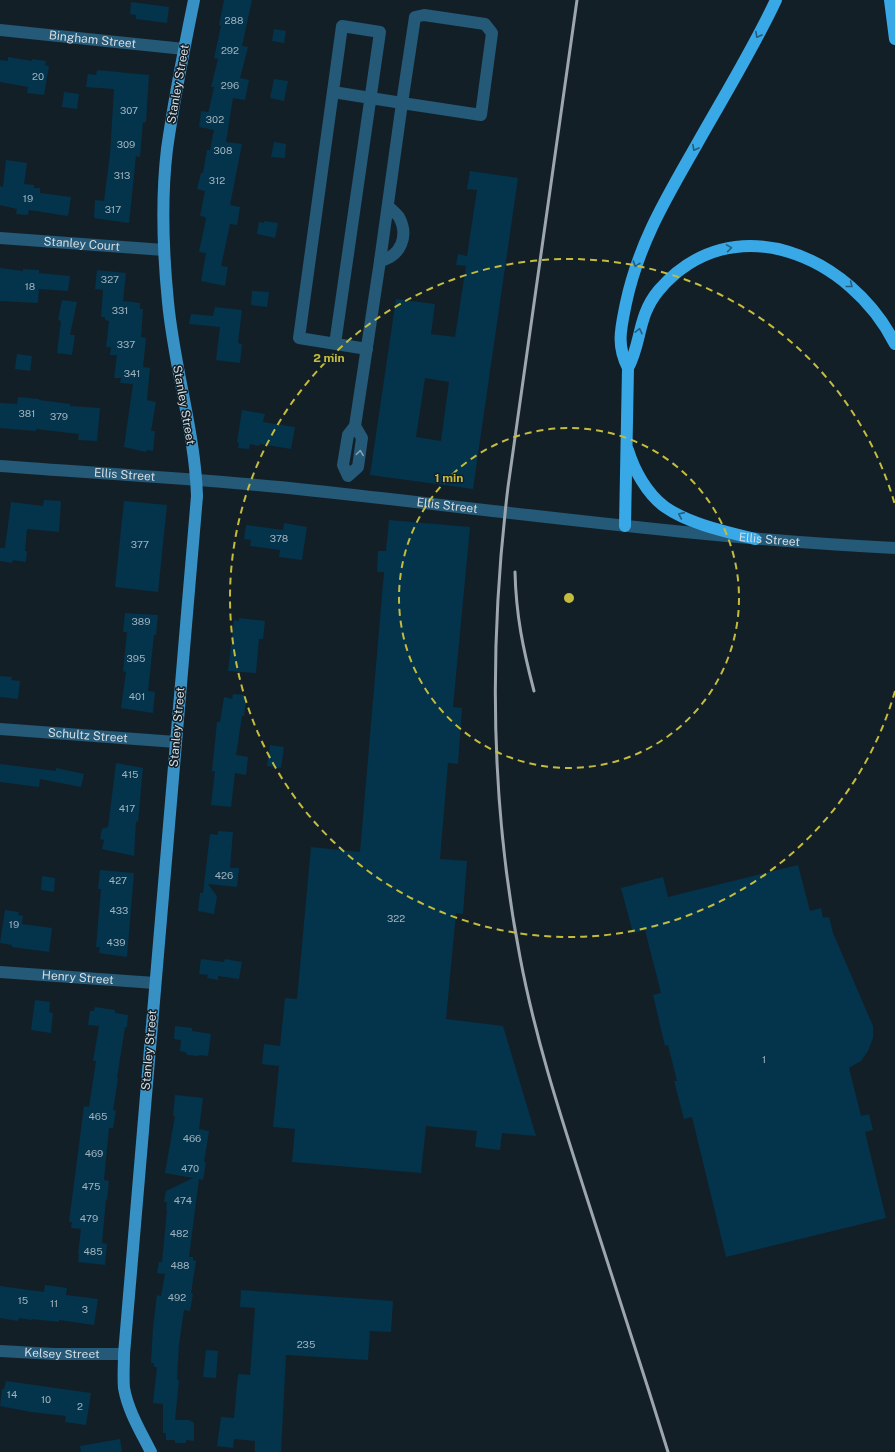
<svg xmlns="http://www.w3.org/2000/svg" width="895" height="1452" viewBox="0 0 895 1452" font-family="'Public Sans',sans-serif">
<rect width="100%" height="100%" fill="#131f27"/>
<g fill="#04334c" fill-rule="evenodd">
<path d="M224,0h28l-10,46 6,1 -8,31 9,2 -4,20 -12,-2 -7,44 16,2 -12,61 10,2 -3,18 -7,-1 -9,42 7,1 -3,19 -24,-5 5,-28 -7,-1 7,-33 -1,-2 -5,-1 5,-25 -8,-2 4,-16h2l4,-23h3l4,-20 -15,-3 2,-16 7,1 1,-2 5,-23h-3l7,-28 -4,-1 7,-32 -2,-1z"/>
<path d="M131,2l38,5 -2,16 -31,-4v-4l-6,-1z"/>
<path d="M274,29l12,2 -2,12 -12,-2z"/>
<path d="M8,57l24,4v-2l14,2 -1,4 4,1 -5,29 -17,-2 1,-6 -28,-5v-22l8,1z"/>
<path d="M97,70l52,5 -3,47h-3l-3,35 -4,-1 -7,67 -35,-5 1,-18 9,1 6,-47 4,-65 -28,-2 2,-13 8,1z"/>
<path d="M274,79l14,2 -4,20 -14,-3z"/>
<path d="M64,92l15,2 -2,15 -15,-2z"/>
<path d="M274,142l12,2 -1,14 -14,-1z"/>
<path d="M6,160l21,3 -3,21 10,1v3h6v5l31,4 -3,19 -39,-6 -1,5 -12,-1 1,-5 -17,-4v-19l3,1z"/>
<path d="M470,171l48,7 -45,311 -103,-14 26,-176 39,5 -4,30 24,3 11,-71 -10,-1 2,-11 9,2 10,-66 -10,-1zM425,378l24,4 -8,59 -25,-4z"/>
<path d="M264,221l14,2 -3,15 -18,-4 2,-12 5,1z"/>
<path d="M0,268l23,3v-2l16,1v3l31,3 -2,15 -29,-2 -1,14 -38,-2z"/>
<path d="M97,270l29,3 -3,28 17,2v6h3l-2,28 5,1 -3,29 7,1 -3,32 9,2 -5,29h4l-2,20 -6,-1 -1,2 -22,-5 9,-63 -13,-1 1,-5h-7l3,-23h-7l1,-8h-5l3,-26 -4,-1v-3h-4l2,-27 -8,-1z"/>
<path d="M252,291l17,1 -2,15 -16,-2z"/>
<path d="M62,300l15,2 -7,33h5l-3,20 -15,-2 4,-32 -3,-1z"/>
<path d="M215,307l27,3 -4,33 4,1 -2,19 -24,-3 4,-33 -31,-3 2,-10 22,2z"/>
<path d="M17,354l15,2 -2,15 -15,-2z"/>
<path d="M18,397l21,2v1l31,4v2l30,2 -3,33 -19,-1 1,-6 -43,-5v2l-36,-3v-25l17,1z"/>
<path d="M242,410l23,4 -2,8 32,5 -4,22 -31,-5 -1,2 -9,-2 -1,5 -11,-1 1,-5 -2,-1z"/>
<path d="M44,500l17,1 -2,31 -32,-3 -2,22h2l-1,11 -13,-2 -1,3 -12,-2v-13h5l6,-46 32,4z"/>
<path d="M124,501l43,4 -9,87 -43,-5z"/>
<path d="M389,520l81,7 -17,180 9,1 -4,56 -10,-1 -8,96 27,2 -4,53 -7,-1 -10,106 57,7 33,110 -34,-3 -2,17 -25,-3 2,-16 -51,-5 -5,47 -129,-11 3,-33 -22,-2 6,-61 -17,-2 2,-20 16,2 5,-48 12,1 14,-152 49,5 24,-280h-7l1,-21h8z"/>
<path d="M284,523l23,4 -5,33 -23,-3 1,-7 -30,-4 1,-6 -7,-1 2,-14 37,5z"/>
<path d="M125,613l33,2 -2,20h-2l-6,56 7,1 -2,21 -32,-5 5,-36 -3,-1 4,-39h-4z"/>
<path d="M239,618l26,3 -2,18h-4l-3,34 -28,-2 6,-51 5,1z"/>
<path d="M0,676l12,1 -1,3 9,1 -2,18 -18,-2z"/>
<path d="M233,694l12,1 -1,5 2,1 -2,15h-2l-6,39 12,2 -2,18 -11,-2 -4,34 -20,-2 4,-34h-3l5,-49h3l4,-25 8,2z"/>
<path d="M270,745l14,2 -3,21 -14,-2z"/>
<path d="M116,763l27,5 -5,54 -2,-1 -2,35 -32,-7 2,-9 -4,-1 2,-10 6,-2z"/>
<path d="M0,764l56,7v-3l28,6 -3,13 -41,-8 -1,8 -39,-5z"/>
<path d="M218,831l15,1 -3,36h9l-2,19 -29,-3 9,12 -3,18 -16,-3 2,-18h3l7,-59 8,1z"/>
<path d="M798,865l12,46 11,-3 2,10 6,-1 4,16 40,93v12l-5,13 -7,10 -12,7 12,48 8,-2 4,16 -8,2 21,86 -160,39 -34,-140 -8,2 -10,-38h3l-9,-36 -3,1 -12,-51 8,-2 -16,-63 -12,3 -12,-45 42,-11 5,20z"/>
<path d="M100,870l34,3 -7,84 -28,-4 1,-6h-4l5,-58h-3z"/>
<path d="M42,876l13,2 -1,14 -13,-2z"/>
<path d="M5,910l14,2 -1,3 5,1 -1,8 30,4 -3,24 -37,-5v-2l-12,-2z"/>
<path d="M201,959l23,3 1,-3 17,3 -3,17 -21,-3v4l-11,-2 1,-3 -9,-1z"/>
<path d="M35,1000l15,2 -1,10 4,1 -2,20 -20,-3z"/>
<path d="M95,1007l20,3v3l13,2 -1,12h-2l-8,51 1,1 -5,31 3,1 -3,17h-4l-5,52 5,1 -2,19 -1,-1 -4,44 5,1 -2,21 -27,-3 1,-8h-1l3,-25 -10,-1 1,-6h-3l15,-116 5,1 7,-46h-3l6,-35 -11,-1 2,-14h4z"/>
<path d="M175,1026l17,2v3l19,3 -3,22 -8,-1 -2,1 -11,-1v-2l-7,-2 1,-11 -7,-1z"/>
<path d="M175,1095l28,3 -4,31 10,2 -5,31h2l-3,18 -4,-1 -10,78h4v3l3,1 -5,32 2,1 -3,17 -6,-1 -5,34 -2,36h2l-4,40h14l5,3v18l-8,-1v3h-11v-3h-9v-7h-3v-29l-10,-1 4,-36h-3v-4h-3l2,-35 4,-33 4,1 4,-22 -8,-1 2,-11h3l5,-52h-1l1,-8h-3l2,-11 27,-13 -28,-5 10,-57h-2z"/>
<path d="M45,1285l22,3 -1,7 32,4 -4,26 -35,-5v2l-27,-3v1l-13,-2 -1,3 -18,-3v-32l44,6z"/>
<path d="M241,1290l152,11 -2,31 -21,-1 -2,29 -82,-5 -5,97h-26v-11l-21,-2 -1,9 -16,-2 4,-29 13,1 4,-44 12,1 5,-67 -15,-1z"/>
<path d="M206,1350l12,1 -2,27 -13,-1z"/>
<path d="M6,1381l85,12 -5,32 -21,-3 1,-6 -35,-4 -31,-6 2,-17h2z"/>
<path d="M120,1439l2,13h-41l-1,-6z"/>
</g>
<g fill="none" stroke-linecap="round" stroke-linejoin="round">
<g stroke="#245977" stroke-width="12">
<path id="s1" d="M0,30l184,19"/>
<path d="M333,92l69,11 13,-86 9,-2 61,9 7,9 -11,82 -79,-12 -22,158 -25,165 -7,9 -5,30 5,11 10,-9 4,-29 -7,-12"/>
<path id="s2" d="M0,238l164,12"/>
<path d="M380,261c21,-5 29,-25 19,-44 -3,-4 -8,-8 -11,-11"/>
<path d="M335,344l45,-312 -38,-6 -43,312 68,11"/>
<path id="s3" d="M0,466c93,7 186,12 279,21 205,21 410,51 616,61"/>
<path id="s4" d="M0,729l176,13"/>
<path id="s5" d="M0,972l155,11"/>
<path id="s6" d="M0,1351l54,3h70"/>
</g>
<path stroke="#3891c4" stroke-width="12" d="M151,1452c-10,-20 -23,-41 -27,-64 -1,-11 0,-23 0,-34l73,-858c-2,-64 -23,-129 -29,-194 -5,-50 -7,-103 -1,-153 7,-50 17,-100 27,-149"/>
<g stroke="#38a8e6" stroke-width="12">
<path d="M890,0l5,39"/>
<path d="M628,368c-12,-23 -7,-40 -2,-65 13,-61 41,-106 71,-159 27,-48 56,-95 79,-144"/>
<path d="M628,450c6,20 19,44 37,57 24,17 62,25 90,32"/>
<path d="M625,526l3,-158c14,-26 9,-52 31,-78 74,-86 192,-34 236,54"/>
</g>
<g stroke="#9da6ad" stroke-width="3">
<path d="M577,0l-69,487c-19,157 -18,315 12,470 15,80 40,157 65,235 28,86 56,173 83,260"/>
<path d="M515,572c1,43 8,77 19,119"/>
</g>
</g>
<defs><path id="oneway-chevron" d="M-2-3.5L2.5 0L-2 3.5" fill="none" stroke-width="1.6" stroke-linecap="round" stroke-linejoin="round"/></defs>
<g stroke="#245d7d">
<use href="#oneway-chevron" transform="translate(758 35) rotate(119)"/>
<use href="#oneway-chevron" transform="translate(695 148) rotate(119)"/>
<use href="#oneway-chevron" transform="translate(729 248) rotate(-9)"/>
<use href="#oneway-chevron" transform="translate(636 264) rotate(109)"/>
<use href="#oneway-chevron" transform="translate(850 285) rotate(39)"/>
<use href="#oneway-chevron" transform="translate(639 331) rotate(-77)"/>
<use href="#oneway-chevron" transform="translate(681 515) rotate(-156)"/>
</g>
<use stroke="#85a1b2" href="#oneway-chevron" transform="translate(360 453) rotate(-82)"/>
<g fill="none" stroke="#c4bc3d" stroke-width="2" stroke-dasharray="7 5">
<circle cx="569" cy="598" r="170"/>
<path d="M895 691A339 339 0 1 1 895 505"/>
</g>
<g text-anchor="middle" dominant-baseline="central" stroke-width="3" stroke-linejoin="round" paint-order="stroke">
<g font-size="10" fill="#a0b2bc">
<text x="234" y="20">288</text>
<text x="230" y="50">292</text>
<text x="38" y="76">20</text>
<text x="230" y="85">296</text>
<text x="129" y="110">307</text>
<text x="215" y="119">302</text>
<text x="126" y="144">309</text>
<text x="223" y="150">308</text>
<text x="122" y="175">313</text>
<text x="217" y="180">312</text>
<text x="28" y="198">19</text>
<text x="113" y="209">317</text>
<text x="110" y="279">327</text>
<text x="30" y="286">18</text>
<text x="120" y="310">331</text>
<text x="126" y="344">337</text>
<text x="132" y="373">341</text>
<text x="27" y="413">381</text>
<text x="59" y="416">379</text>
<text x="279" y="538">378</text>
<text x="140" y="544">377</text>
<text x="141" y="621">389</text>
<text x="136" y="658">395</text>
<text x="137" y="696">401</text>
<text x="130" y="774">415</text>
<text x="127" y="808">417</text>
<text x="224" y="875">426</text>
<text x="118" y="880">427</text>
<text x="119" y="910">433</text>
<text x="396" y="918">322</text>
<text x="14" y="924">19</text>
<text x="116" y="942">439</text>
<text x="764" y="1059">1</text>
<text x="98" y="1116">465</text>
<text x="192" y="1138">466</text>
<text x="94" y="1153">469</text>
<text x="190" y="1168">470</text>
<text x="91" y="1186">475</text>
<text x="183" y="1200">474</text>
<text x="89" y="1218">479</text>
<text x="179" y="1233">482</text>
<text x="93" y="1251">485</text>
<text x="180" y="1265">488</text>
<text x="177" y="1297">492</text>
<text x="23" y="1300">15</text>
<text x="54" y="1303">11</text>
<text x="85" y="1309">3</text>
<text x="306" y="1344">235</text>
<text x="12" y="1394">14</text>
<text x="46" y="1399">10</text>
<text x="80" y="1406">2</text>
</g>
<g font-size="12" fill="#d4dce2" stroke="#131f27">
<text stroke="none"><textPath href="#s1" startOffset="93">Bingham Street</textPath></text>
<text transform="translate(178 84) rotate(-80)">Stanley Street</text>
<text stroke="none"><textPath href="#s2" startOffset="82">Stanley Court</textPath></text>
<text transform="translate(184 405) rotate(80)">Stanley Street</text>
<text stroke="none"><textPath href="#s3" startOffset="125">Ellis Street</textPath></text>
<text stroke="none"><textPath href="#s3" startOffset="449">Ellis Street</textPath></text>
<text stroke="none"><textPath href="#s3" startOffset="773">Ellis Street</textPath></text>
<text transform="translate(177 727) rotate(-85)">Stanley Street</text>
<text stroke="none"><textPath href="#s4" startOffset="88">Schultz Street</textPath></text>
<text stroke="none"><textPath href="#s5" startOffset="78">Henry Street</textPath></text>
<text transform="translate(149 1050) rotate(-85)">Stanley Street</text>
<text stroke="none"><textPath href="#s6" startOffset="62">Kelsey Street</textPath></text>
</g>
</g>
<circle cx="569" cy="598" r="6" fill="#c4bc3d" stroke="#131f27" stroke-width="2"/>
<g font-size="12" text-anchor="middle" font-weight="bold" fill="#c4bc3d" stroke="#131f27" stroke-width="3" stroke-linejoin="round" paint-order="stroke">
<text x="329" y="362">2 min</text>
<text x="449" y="482">1 min</text>
</g>
</svg>
